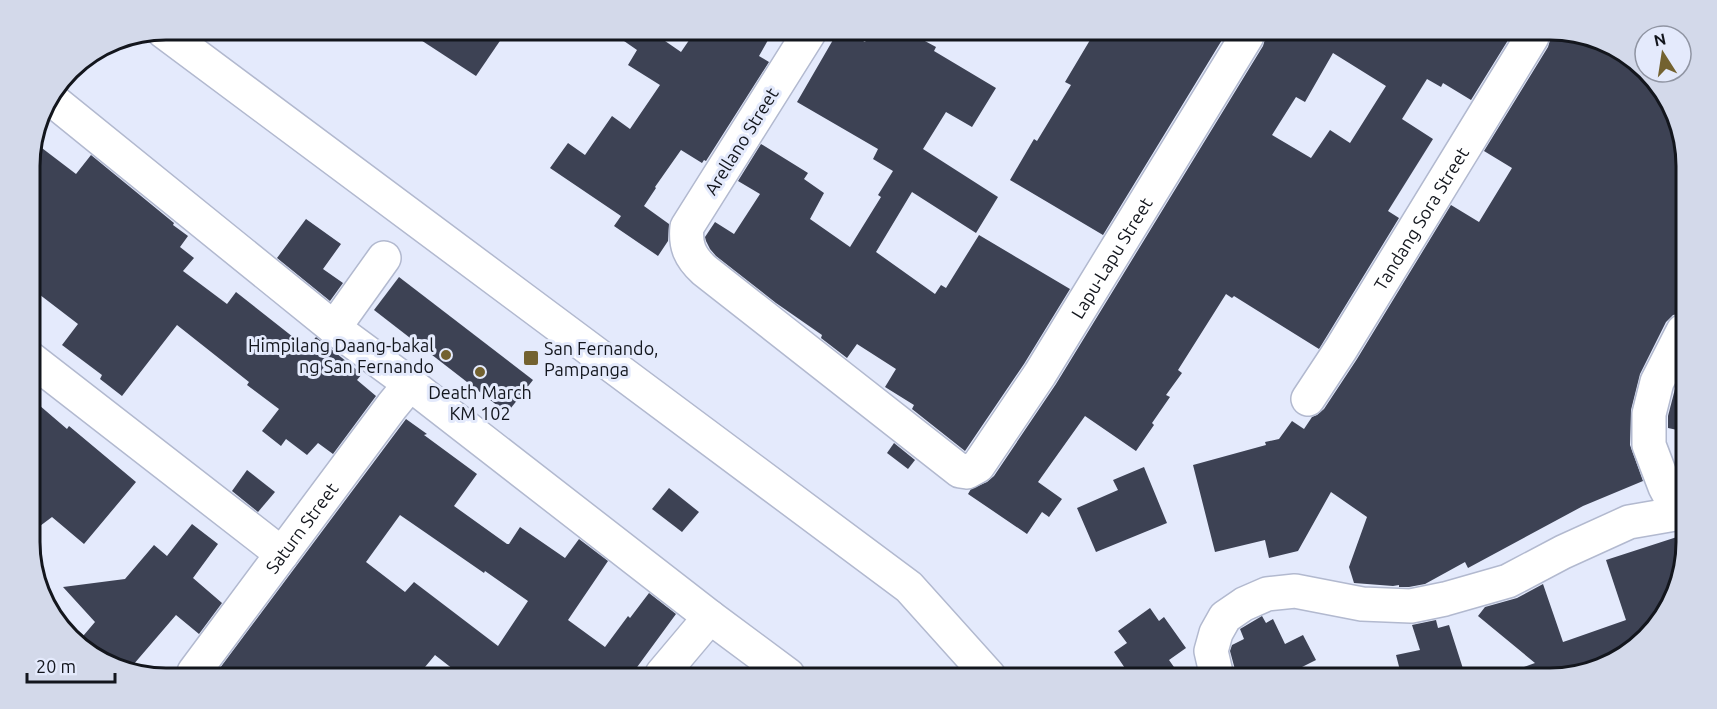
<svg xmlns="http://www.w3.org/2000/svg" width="1717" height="709" viewBox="0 0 1717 709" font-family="Ubuntu,sans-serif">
<rect width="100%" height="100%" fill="#e4eafc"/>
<g fill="#3d4254" fill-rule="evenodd">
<path d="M407,31h39l60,1 -30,44z"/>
<path d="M611,32h41l29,20 13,-19h78l-13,23 10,6 -63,99 -2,-1 -2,3 -21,-13 -26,37 1,1 -12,18 25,18 -1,17 -10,15 -44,-30 7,-10 -71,-48 18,-25 17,12 27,-39 18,13 30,-44 -32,-20 9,-15z"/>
<path d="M837,33l13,1 15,8 5,-8h42l24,13 -2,4 62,37 -24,39 -26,-15 -23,37 75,48 -22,36 -64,-41 -36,60 59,42 6,-9 5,3 33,-53 91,54 -46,75 -59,87 -53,-42 2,-4 -29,-18 11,-18 -39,-25 -10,14 -26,-20 1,-3 -46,-32 -60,-47 -6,-7 -4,-8 -1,-4 10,-15 19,12 26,-40 -22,-13 23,-37 47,29 -4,6 20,14 -14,26 40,28 31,-50 -3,-2 15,-24 -20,-12 5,-10 -81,-47z"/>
<path d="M1093,35h132l-122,200 -93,-55 24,-41 3,2 34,-56 -6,-3z"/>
<path d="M1266,36l244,1 -39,63 -28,-17 -2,4 -14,-8 -25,40 31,20 -45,72 11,7 -80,131 -85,-53 -2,2 -6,-4 -48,76 4,3 -16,22 4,2 -18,26 2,2 -18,26 -51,-35 -47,66 24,17 -13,18 -7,-5 -15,22 -59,-40 3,-5 16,-7 7,-6 62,-92 207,-338zM1333,53l53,33 -36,57 -20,-13 -19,28 -39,-23 24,-38 9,5z"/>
<path d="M1551,37h44l62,45 29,66 -3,165 -10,2 -7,7 -26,52 -9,36 -1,35 13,36 -60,25 -115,62 -3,-6 -40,22 -16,3h-10v-2l-6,1 -39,-3 -5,-16 18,-50 -36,-25 -33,59 -29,7 -4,-18 -50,12 -22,-87 73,-20 -1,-3 14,-3 13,-18 12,8 8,-12 5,-2 7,-6 33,-50 94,-154 28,17 33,-54 -28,-17 64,-104z"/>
<path d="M34,142l42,32 15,-19 83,68 -1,2 15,11 -8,11 14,11 -11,13 44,33 9,-12 71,56 9,-11 46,37 -5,6 19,16 -43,58 -15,-11 -11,12 -21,-16 -5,7 -19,-15 17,-22 -32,-24 2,-3 -72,-57 -55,71 -22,-17 2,-4 -40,-30 16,-21 -47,-36 -1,-131z"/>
<path d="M306,219l35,25 -18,25 20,14 -13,18 -53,-43z"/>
<path d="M399,277l134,103 -26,33 -133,-103z"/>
<path d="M1683,373v7l-1,51 -14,-3v-12l7,-27z"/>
<path d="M32,399l35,30 2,-3 67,56 -52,62 -32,-27 -20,15z"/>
<path d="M406,419l21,15 -3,1 53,39 -23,32 53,38h2l11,-17 45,31 14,-19 29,22 -40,59 37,27 23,-31 2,2 19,-25 27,21 -44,60 -174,-1 -23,-18 -15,18 -203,-1zM400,515l84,58 1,-2 43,30 -30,45 -84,-64 -9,10 -39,-30z"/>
<path d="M894,443l21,17 -7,9 -21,-16z"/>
<path d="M1144,467l23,56 -71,29 -19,-44 41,-18 -5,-10z"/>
<path d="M247,470l28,22 -17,20 -26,-21z"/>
<path d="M669,488l30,24 -17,20 -30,-23z"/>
<path d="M192,524l26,20 -25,34 29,25 -23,31 -23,-19 -49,57h-5l-44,-30 17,-20 -32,-35 62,-8 29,-34 13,11z"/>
<path d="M1680,536v51l-47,64 -74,28 -58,-1 -1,-2 35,-13 -57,-47 7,-9 32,-9 26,-14 20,58 6,-2 57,-20 -20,-60z"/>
<path d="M1150,608l9,13 5,-4 22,31 -17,12 12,17h-50l-17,-25 13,-9 -9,-12z"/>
<path d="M1262,616l4,7 7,-4 12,25 18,-9 13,25 -18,9 5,8h-66l-7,-26 2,-6 12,-6 -4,-10z"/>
<path d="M1436,620l2,8 11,-3 17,53h-64l-6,-23 24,-5 -8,-25z"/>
</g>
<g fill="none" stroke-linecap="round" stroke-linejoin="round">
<g stroke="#b2b9cf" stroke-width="36">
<g id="minor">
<path d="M163,31l746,556 80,89"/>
<path id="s1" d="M809,33l-122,194c-2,19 3,30 17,43l256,201 7,1 11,-6 62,-92 207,-338"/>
<path d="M50,98l284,230 76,56 300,233 78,58"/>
<path d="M334,328l50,-70"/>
<path d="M31,359l251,195"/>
<path id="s2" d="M1308,399l33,-50 191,-312"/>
<path d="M1679,513l-14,-26 -16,-42v-31l8,-32 26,-51"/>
<path id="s3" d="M194,672l198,-266 18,-22"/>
<path d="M662,674l48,-57"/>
<path d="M1217,677l-6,-26 5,-18 9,-16 19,-13 23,-10 28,-3 67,13 49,2 34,-7 63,-18 55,-29 66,-30 52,-9"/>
</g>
</g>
<use href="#minor" stroke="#fff" stroke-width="33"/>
</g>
<g fill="#736230" stroke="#e4eafc" stroke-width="2">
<circle cx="446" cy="355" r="6"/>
<rect x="523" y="350" width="16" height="16" rx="3"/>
<circle cx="480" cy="372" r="6"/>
</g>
<g text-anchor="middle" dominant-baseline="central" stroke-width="6" stroke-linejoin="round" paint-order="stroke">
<g font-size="18" fill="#13161d" stroke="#e4eafc">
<text transform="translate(741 141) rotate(-58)">Arellano Street</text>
<text stroke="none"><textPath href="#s2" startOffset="213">Tandang Sora Street</textPath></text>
<text stroke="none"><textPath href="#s1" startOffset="870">Lapu-Lapu Street</textPath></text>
<text stroke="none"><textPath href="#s3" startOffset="180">Saturn Street</textPath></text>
</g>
<g font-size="18" fill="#13161d" stroke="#e4eafc" text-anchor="end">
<text x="434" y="345">Himpilang Daang-bakal<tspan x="434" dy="21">ng San Fernando</tspan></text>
<text x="544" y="348" text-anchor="start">San Fernando,<tspan x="544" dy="21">Pampanga</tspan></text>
<text x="480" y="392" text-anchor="middle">Death March<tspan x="480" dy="21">KM 102</tspan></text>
</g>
</g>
<path d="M0 0H1717V709H0ZM166 40H1550A126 126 0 0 1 1676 166V542A126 126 0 0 1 1550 668H166A126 126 0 0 1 40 542V166A126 126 0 0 1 166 40Z" fill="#d3d9ea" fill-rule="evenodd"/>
<path fill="none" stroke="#13161d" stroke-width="3" d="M166 40H1550A126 126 0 0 1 1676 166V542A126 126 0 0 1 1550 668H166A126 126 0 0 1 40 542V166A126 126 0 0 1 166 40Z"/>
<g transform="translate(1663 54) rotate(348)"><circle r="28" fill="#e4eafc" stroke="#9095a3" stroke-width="1.5"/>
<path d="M0-4.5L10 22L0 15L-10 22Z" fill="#736230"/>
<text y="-9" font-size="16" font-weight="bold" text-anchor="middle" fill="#13161d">N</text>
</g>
<path d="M27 673v9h88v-9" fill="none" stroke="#13161d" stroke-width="3"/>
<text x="36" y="673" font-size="18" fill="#13161d" stroke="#e4eafc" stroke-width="4.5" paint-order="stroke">20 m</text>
</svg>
